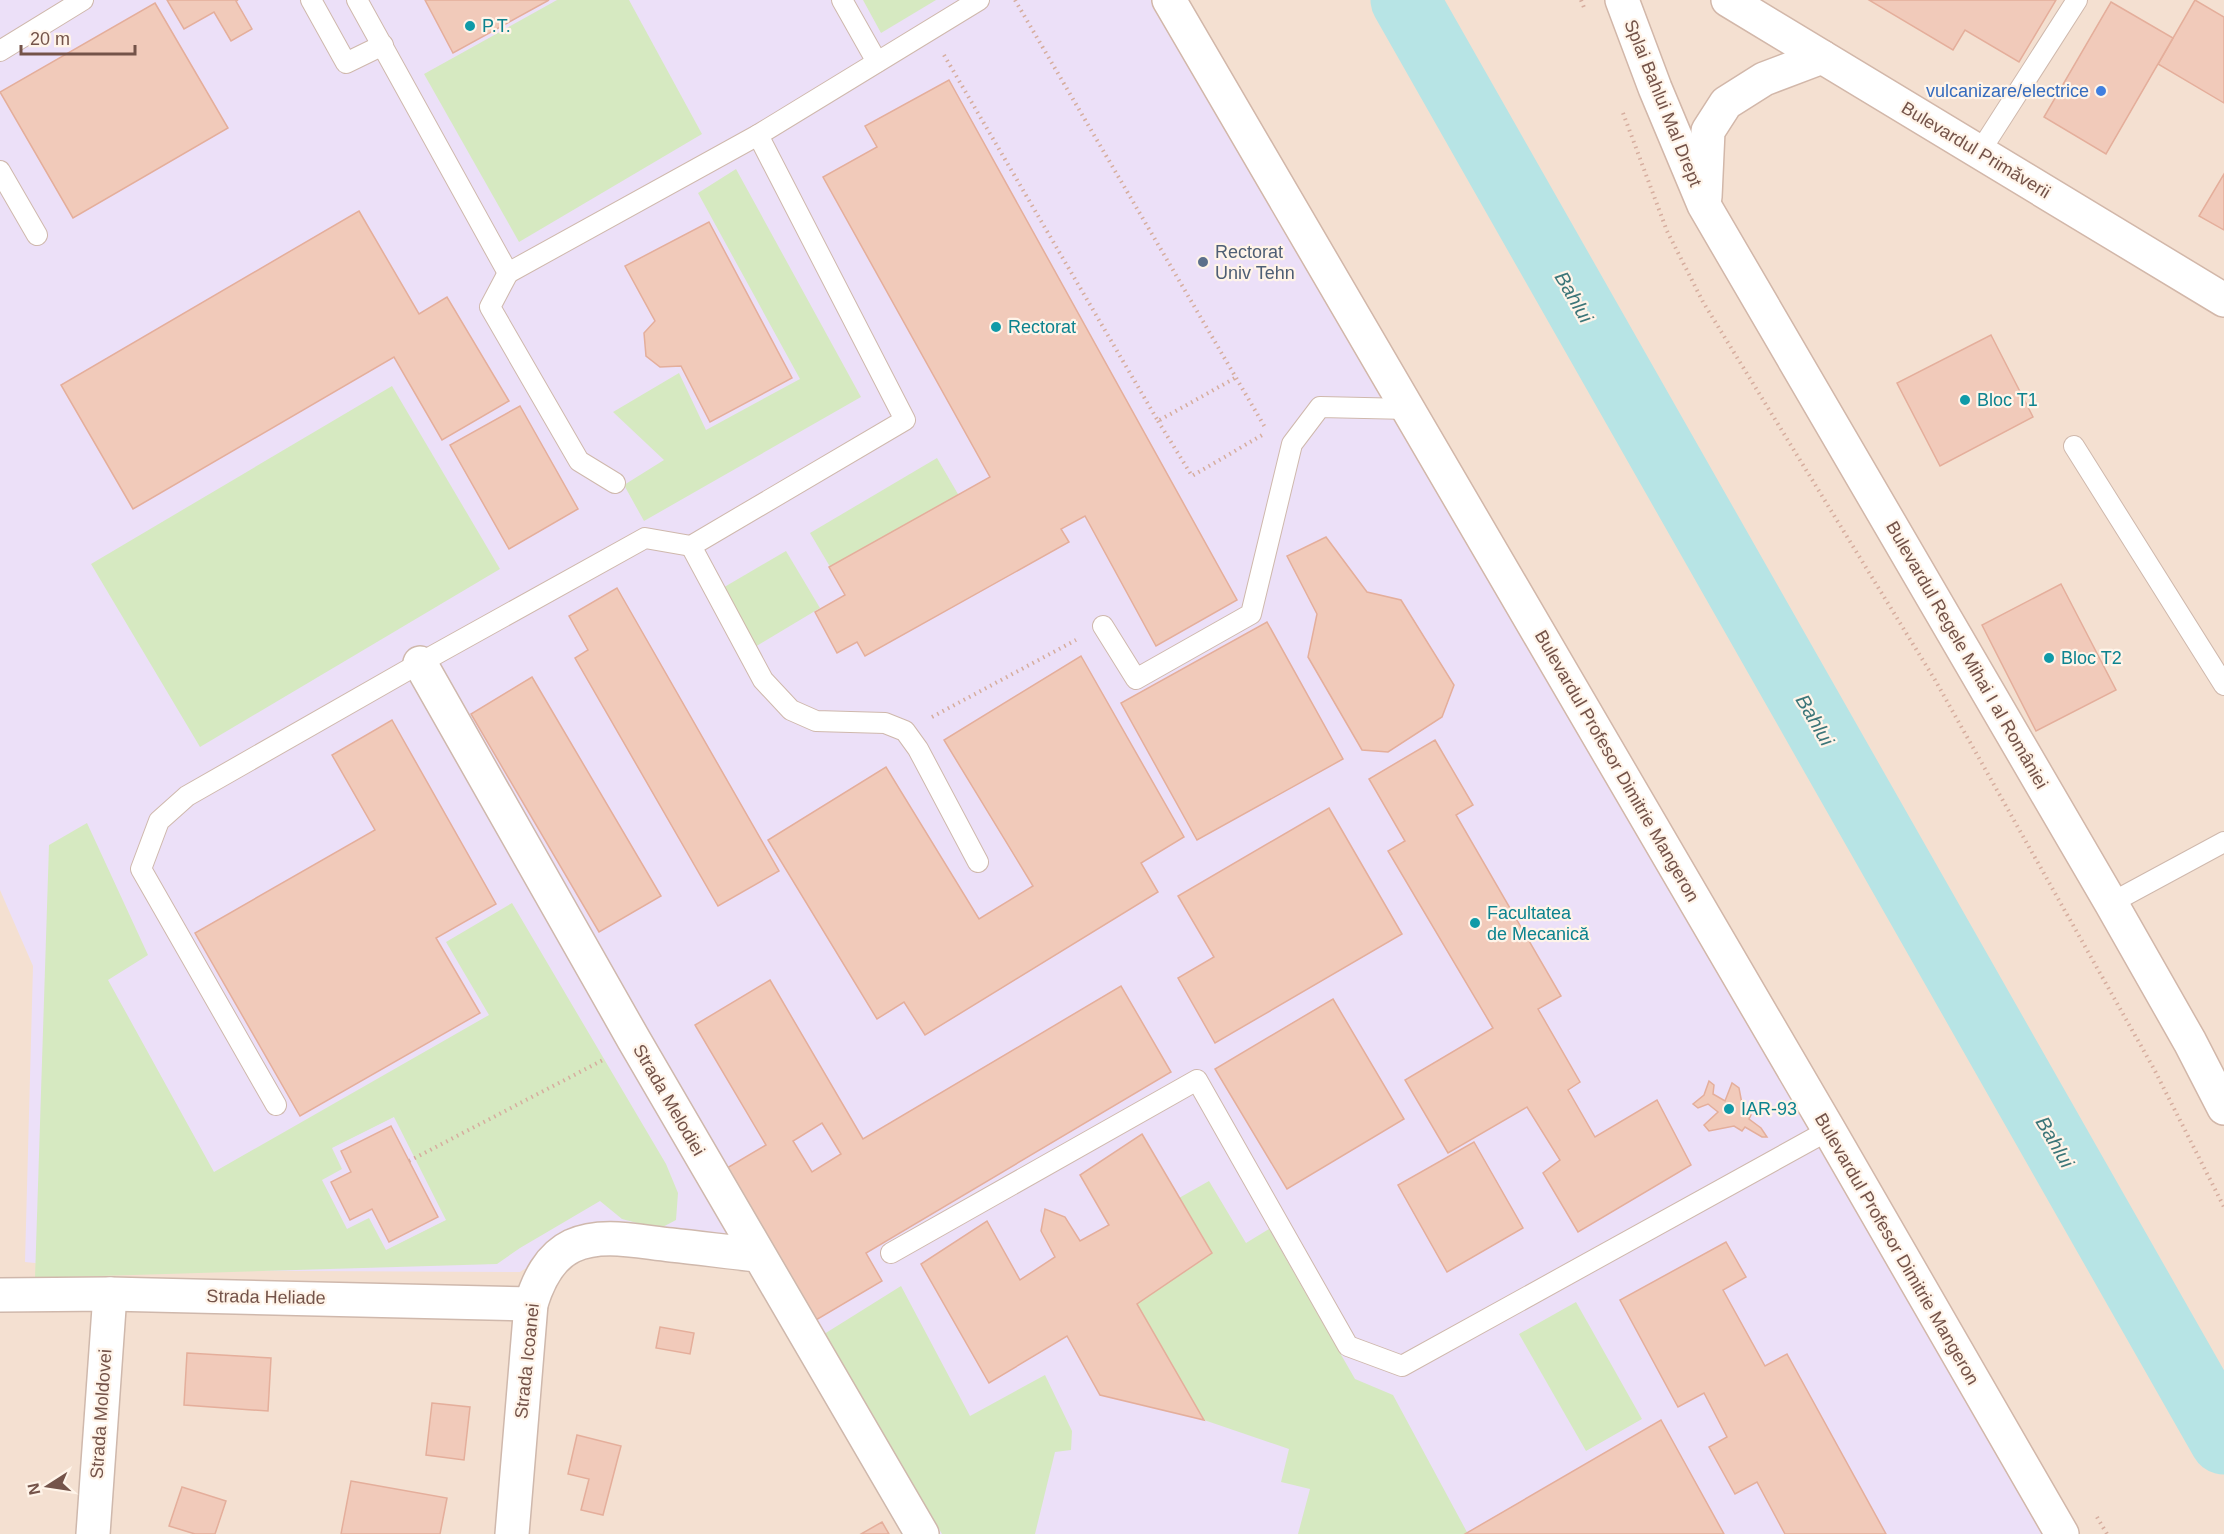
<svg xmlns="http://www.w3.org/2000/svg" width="2224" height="1534" viewBox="0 0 2224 1534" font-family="Helvetica,sans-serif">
<rect width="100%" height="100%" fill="#fcefe3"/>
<rect fill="#f4e0d1" x="0" y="0" width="2224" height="1534"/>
<path fill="#ece0f8" d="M0,0h1189l220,409 653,1125h-1130l-158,-290 -223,8 -31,20 -418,-2 -77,-8 8,-296 -33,-76z"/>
<g fill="#d6e9c1" fill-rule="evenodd">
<path d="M557,0h72l73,134 -183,108 -95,-168z"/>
<path d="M863,0h73l-55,33z"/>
<path d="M736,169l125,228 -217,124 -20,-36 40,-25 -51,-48 66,-39 27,57 94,-51 -102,-186z"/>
<path d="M392,386l108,183 -300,178 -109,-183z"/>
<path d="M937,458l32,55 -127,74 -32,-54z"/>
<path d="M786,551l34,57 -65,39 -34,-58z"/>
<path d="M87,823l61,132 -40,25 106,192 275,-157 -43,-73 66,-39 154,261 12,29 -2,27 -17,9 -37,-10 -22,-18 -80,47 -23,16 -462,14 14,-433zM394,1117l52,103 -60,30 -17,-32 -22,11 -25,-49 20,-11 -10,-21z"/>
<path d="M1209,1181l37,62 23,-14 86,150 38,16 75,139h-170l12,-45 -29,-7 8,-33 -85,-29 -67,-116 42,-106z"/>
<path d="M901,1286l69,130 75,-41 27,56 -1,19 -16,2 -20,82h-93l-121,-198z"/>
<path d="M1576,1302l66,117 -56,32 -67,-117z"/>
</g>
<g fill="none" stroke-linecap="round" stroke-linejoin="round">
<path stroke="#b7e4e5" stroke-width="69" d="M1405,0l819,1440"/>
</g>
<g fill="#f1caba" stroke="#e4ae9b" stroke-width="1.5" fill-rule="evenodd">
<path d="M167,0h71l-2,1 16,28 -21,12 -17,-29 -30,17z"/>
<path d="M425,0h124l-96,53z"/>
<path d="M1869,0h187l-37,62 -54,-32 -12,20z"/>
<path d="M2195,0l29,17v86l-66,-39z"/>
<path d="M2111,2l62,36 -67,116 -62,-37z"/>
<path d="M155,3l73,125 -155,90 -73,-126z"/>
<path d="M949,80l288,520 -81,46 -71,-130 -24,13 8,13 -204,114 -8,-14 -20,11 -22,-41 30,-17 -16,-28 161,-90 -167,-300 54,-30 -12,-21z"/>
<path d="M2224,174v56l-25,-14z"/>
<path d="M359,211l60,103 28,-17 62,104 -67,39 -48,-83 -261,152 -72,-124z"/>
<path d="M709,222l83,156 -82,44 -29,-56 -21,1 -14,-11 -2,-23 11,-12 -30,-55z"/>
<path d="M1991,335l42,82 -93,49 -43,-83z"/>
<path d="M520,406l58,103 -69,40 -59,-104z"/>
<path d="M1326,537l41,55 34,8 53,85 -12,32 -54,35 -26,-2 -54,-93 9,-43 -30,-58z"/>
<path d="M2061,584l55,106 -80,41 -54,-106z"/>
<path d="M617,588l162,283 -61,35 -143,-248 13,-8 -19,-34z"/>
<path d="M1267,622l76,137 -146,81 -76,-137z"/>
<path d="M1081,656l103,181 -43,26 17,29 -233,143 -21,-33 -27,17 -109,-179 118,-73 93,152 54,-33 -89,-146z"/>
<path d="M532,677l129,219 -62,36 -128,-218z"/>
<path d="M392,720l104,184 -60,34 44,75 -180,103 -105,-183 180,-103 -43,-75z"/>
<path d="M1435,740l38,65 -17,10 105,181 -23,13 42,73 -12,8 27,47 62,-37 34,65 -113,67 -35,-59 17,-13 -33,-53 -79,46 -43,-73 88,-52 -105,-177 17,-10 -36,-62z"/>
<path d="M1329,808l73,126 -187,109 -37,-65 36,-21 -36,-61z"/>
<path d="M770,980l93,159 258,-153 50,86 -305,181 16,28 -66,39 -89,-152 39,-23 -71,-120zM822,1123l19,31 -29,18 -19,-31z"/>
<path d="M1333,999l71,120 -117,70 -72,-120z"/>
<path d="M1709,1081l5,4 -1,9 12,7 7,-18 7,5 4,21 8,6 -2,4 12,9 6,9h-5l-17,-10 -3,4 -8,-5 -25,5 -5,-6 14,-13 -10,-8 -10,4 -5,-4 11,-9z"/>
<path d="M391,1126l47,91 -49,25 -17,-33 -22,11 -19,-38 20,-10 -10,-21z"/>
<path d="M1142,1134l70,119 -75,51 67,116 -104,-25 -33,-59 -78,47 -68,-119 66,-43 33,59 35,-23 -14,-26 4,-22 20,8 15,24 29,-16 -29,-50z"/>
<path d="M1474,1142l49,86 -76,44 -49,-87z"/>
<path d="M1726,1242l20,35 -23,13 42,76 22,-12 99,180h-101l-28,-52 -22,12 -26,-47 18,-10 -23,-44 -26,14 -58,-107z"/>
<path d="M660,1327l34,6 -4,21 -34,-6z"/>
<path d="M187,1353l84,5 -3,53 -84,-6z"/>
<path d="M432,1403l38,4 -6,53 -38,-5z"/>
<path d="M1661,1420l63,114h-259z"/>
<path d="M577,1435l44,11 -18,69 -22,-5 8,-31 -21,-5z"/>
<path d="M351,1481l96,17 -7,36h-99z"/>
<path d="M182,1487l44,14 -11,33h-20l-26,-8z"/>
<path d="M882,1522l7,12h-28z"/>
</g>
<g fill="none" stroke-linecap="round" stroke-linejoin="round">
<g stroke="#cfb8ac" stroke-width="22">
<g id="lane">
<path d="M311,0l35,63 37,-18"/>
<path d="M357,0l151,273 250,-138 221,-135"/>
<path d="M842,0l35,62"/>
<path d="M0,51l83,-51"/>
<path d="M1979,153l98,-153"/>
<path d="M0,171l37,64"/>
<path d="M508,273l-18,34 89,154 36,22"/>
<path d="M2074,446l150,239"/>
<path d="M691,546l72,134 28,30 25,11 69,2 20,8 13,18 60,113"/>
<path d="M1103,626l33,53 115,-65 41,-170 28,-37 89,2"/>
<path d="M2111,903l113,-61"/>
<path d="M276,1105l-135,-236 18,-48 28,-25 233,-133 225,-125 46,8 214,-126 -147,-285"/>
<path d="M891,1253l306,-173 151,266 54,20 427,-236"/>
</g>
</g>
<g stroke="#cfb8ac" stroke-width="36">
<g id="street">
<path d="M420,663l214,377 288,494"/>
<path d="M0,1295l110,-1 421,10"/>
<path d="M93,1534l17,-240"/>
<path d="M512,1534l19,-230c7,-23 18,-47 41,-58 30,-14 68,-4 99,-1 29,3 58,7 87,10"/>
</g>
</g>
<g stroke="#d2b7a9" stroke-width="36">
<g id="secondary">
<path d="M1169,0l660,1130 233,404"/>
<path d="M1622,0l33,88 49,117 407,698 79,139 34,66"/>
<path d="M1728,0l496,300"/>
<path d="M1705,197l3,-66 18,-28 38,-24 58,-22"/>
</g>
</g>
<g stroke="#d6ad9e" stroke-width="4" stroke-dasharray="1.5 4.5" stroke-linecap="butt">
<path d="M1015,0l251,429"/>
<path d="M1581,0l4,10"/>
<path d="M944,55l214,366 77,-43"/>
<path d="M1623,113l44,118 36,71 232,378 219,389 70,138"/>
<path d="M1158,421l34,55 72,-42"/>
<path d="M932,717l144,-77"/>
<path d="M409,1161l194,-101"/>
<path d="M2097,1517l10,17"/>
</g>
<use href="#lane" stroke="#fff" stroke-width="20"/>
<use href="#street" stroke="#fff" stroke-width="33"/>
<use href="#secondary" stroke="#fff" stroke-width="33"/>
</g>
<g fill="#0f9aa8" stroke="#fff4e9" stroke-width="2">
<circle cx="470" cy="26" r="6"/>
<circle cx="996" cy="327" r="6"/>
<circle cx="1965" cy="400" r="6"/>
<circle cx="2049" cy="658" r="6"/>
<circle cx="1475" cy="923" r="6"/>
<circle cx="1729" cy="1109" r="6"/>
</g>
<circle fill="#3f7fe0" stroke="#fff4e9" stroke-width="2" cx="2101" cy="91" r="6"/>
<circle fill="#5c6f8a" stroke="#fff4e9" stroke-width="2" cx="1203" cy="262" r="6"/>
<g text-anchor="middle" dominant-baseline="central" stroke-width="4.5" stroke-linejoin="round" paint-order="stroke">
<g font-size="18" fill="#0d838f" stroke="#fff4e9" text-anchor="start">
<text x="482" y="26">P.T.</text>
<text x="1008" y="327">Rectorat</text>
<text x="1977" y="400">Bloc T1</text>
<text x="2061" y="658">Bloc T2</text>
<text x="1487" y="913">Facultatea<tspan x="1487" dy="21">de Mecanică</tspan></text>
<text x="1741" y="1109">IAR-93</text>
</g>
<g font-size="18" fill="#366cbe" stroke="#fff4e9" text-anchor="end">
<text x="2089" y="91">vulcanizare/electrice</text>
</g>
<g font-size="18" fill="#745349" stroke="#fff4e9">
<text transform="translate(1663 103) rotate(68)">Splai Bahlui Mal Drept</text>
<text transform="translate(1976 150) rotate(31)">Bulevardul Primăverii</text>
<text transform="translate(1967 655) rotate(60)">Bulevardul Regele Mihai I al României</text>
<text transform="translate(1617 766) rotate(60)">Bulevardul Profesor Dimitrie Mangeron</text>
<text transform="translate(669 1100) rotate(60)">Strada Melodiei</text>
<text transform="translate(1897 1249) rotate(60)">Bulevardul Profesor Dimitrie Mangeron</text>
<text transform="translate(266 1297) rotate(1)">Strada Heliade</text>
<text transform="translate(527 1361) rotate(-84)">Strada Icoanei</text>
<text transform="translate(101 1414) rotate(-86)">Strada Moldovei</text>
</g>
<g font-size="18" fill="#4e5e75" stroke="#fff4e9" text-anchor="start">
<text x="1215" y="252">Rectorat<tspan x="1215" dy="21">Univ Tehn</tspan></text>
</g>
<g font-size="20" font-style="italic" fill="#3c7679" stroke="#fff4e9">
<text transform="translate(1574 297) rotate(60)">Bahlui</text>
<text transform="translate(1815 720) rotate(60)">Bahlui</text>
<text transform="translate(2055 1142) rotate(60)">Bahlui</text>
</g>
</g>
<g transform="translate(48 1486) rotate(258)" stroke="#fff4e9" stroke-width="4.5" paint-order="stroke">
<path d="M0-4.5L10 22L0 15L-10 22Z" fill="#745349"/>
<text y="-9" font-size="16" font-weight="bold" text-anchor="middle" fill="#745349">N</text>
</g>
<path d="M21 45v9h114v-9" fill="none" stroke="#745349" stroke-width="3"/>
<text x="30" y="45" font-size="18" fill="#745349" stroke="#fff4e9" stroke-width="4.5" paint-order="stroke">20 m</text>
</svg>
